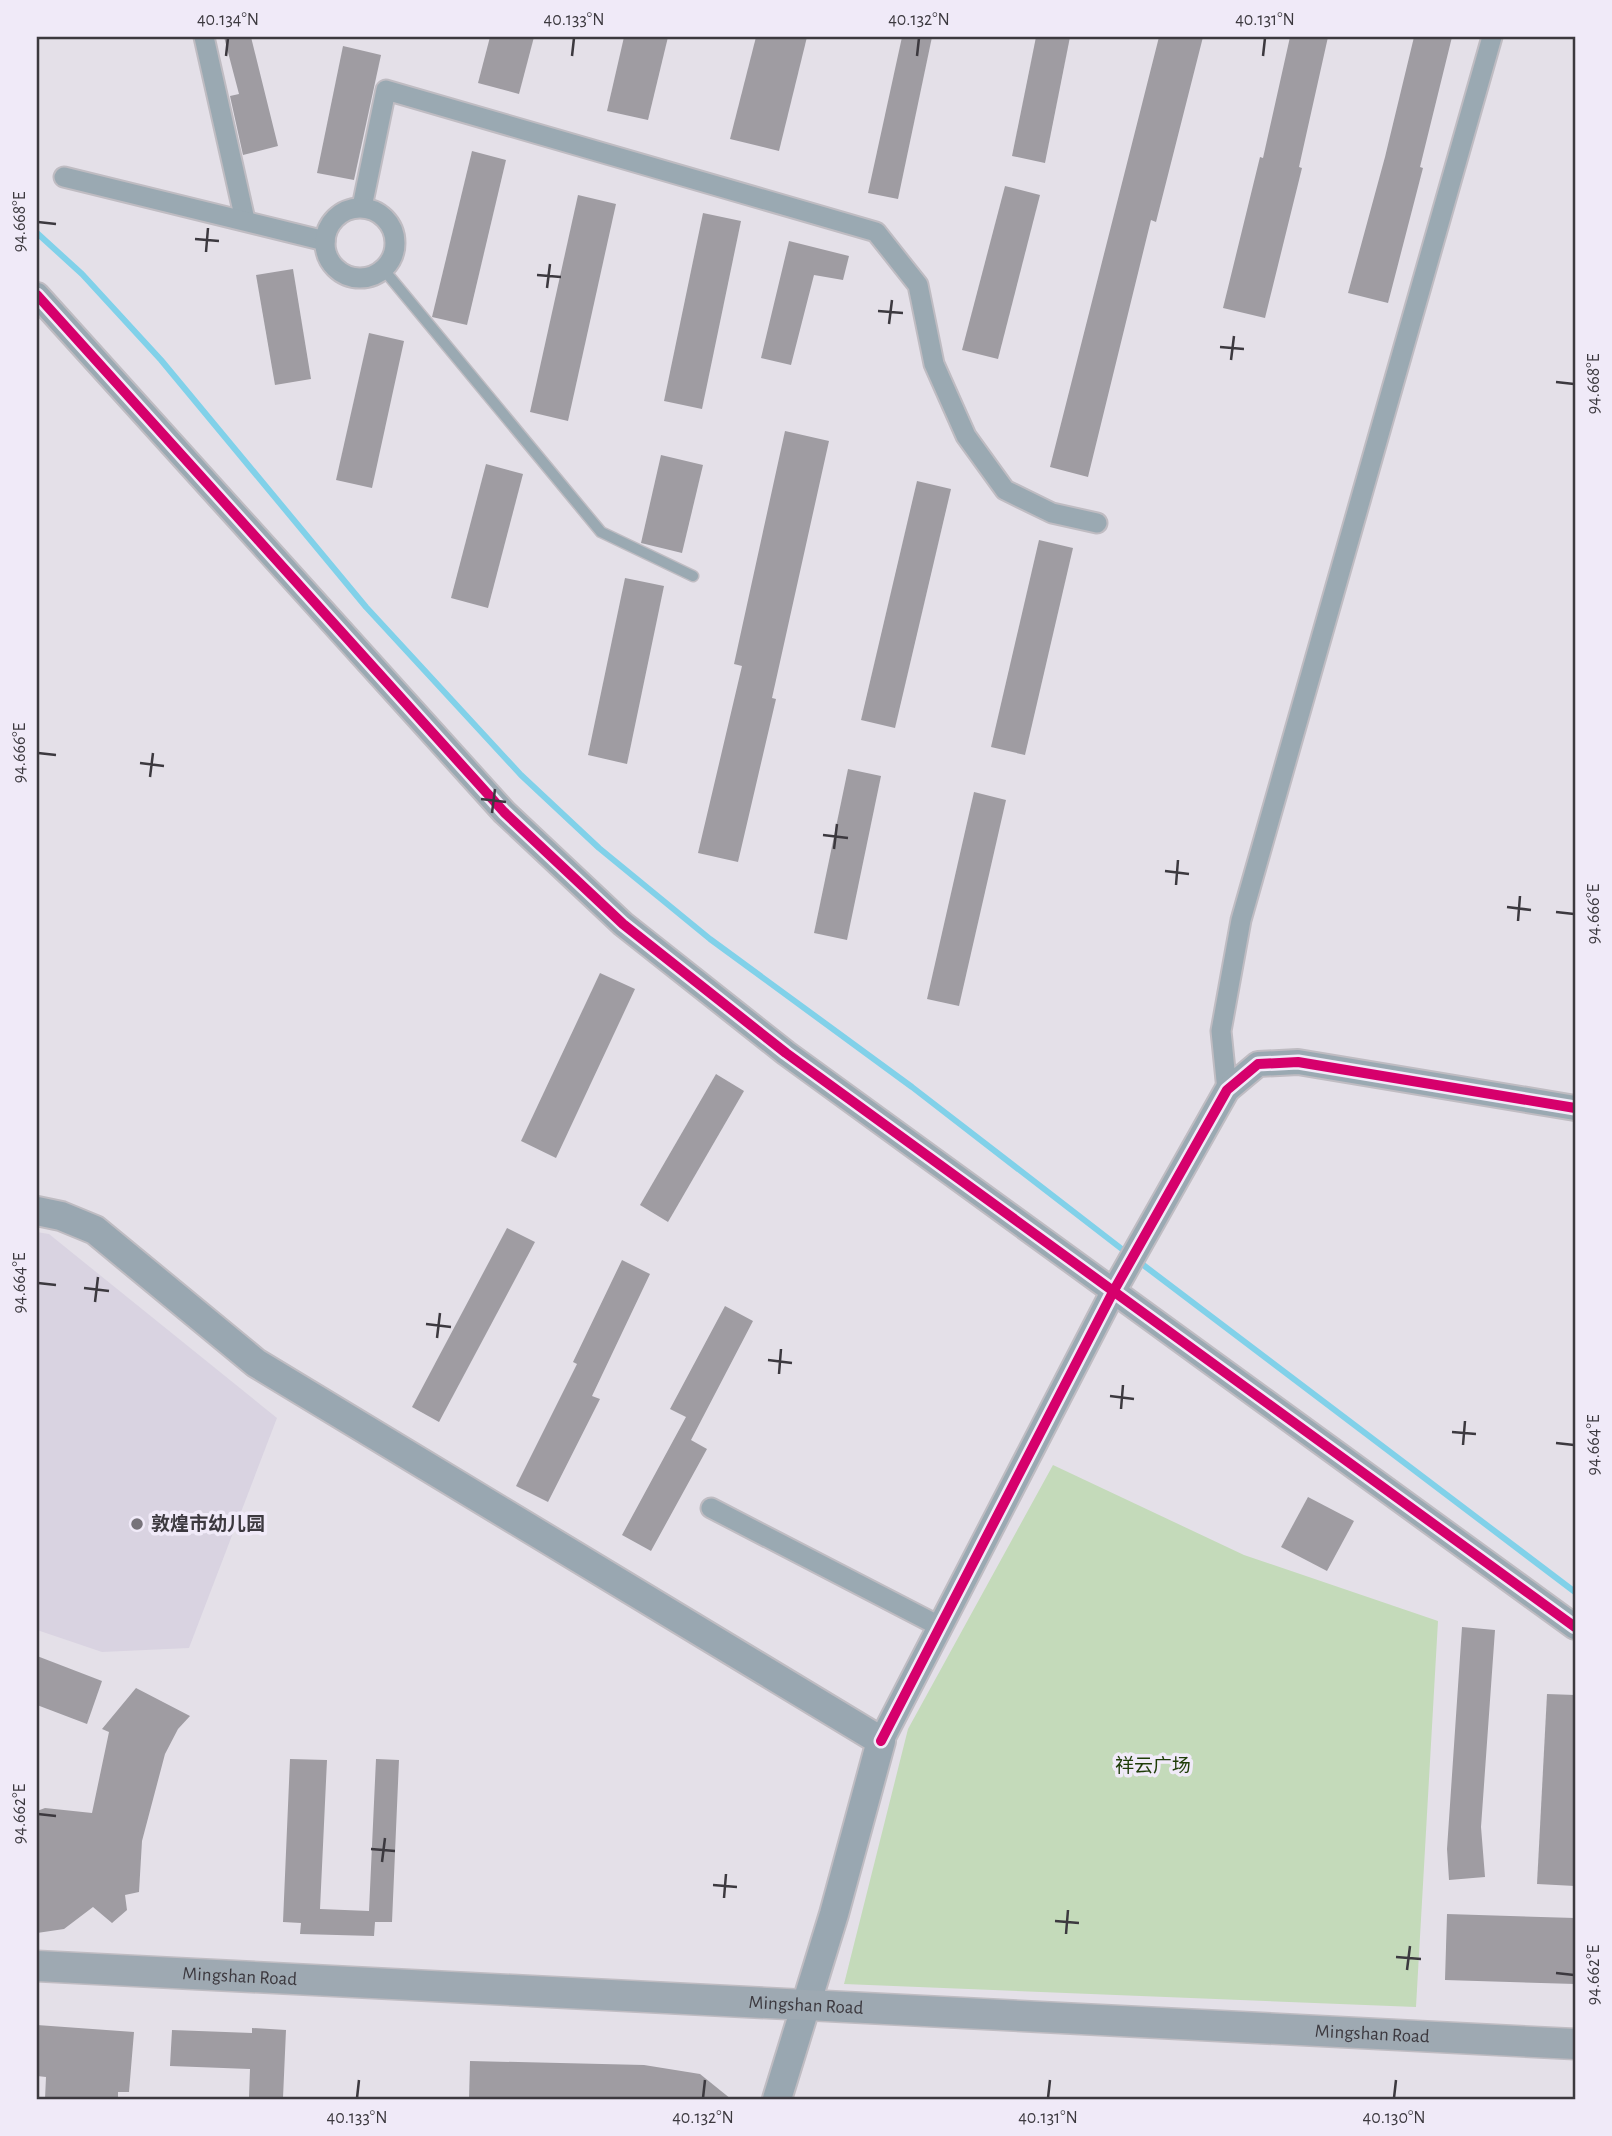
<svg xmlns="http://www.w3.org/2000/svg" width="1612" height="2136" viewBox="0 0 1612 2136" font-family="'Alegreya Sans','Noto Sans SC',sans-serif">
<rect width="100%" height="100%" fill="#e4e0e8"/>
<path fill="#d9d3e1" d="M37,1232l12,2 228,184 -88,230 -87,4 -65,-22z"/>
<path fill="#c4daba" d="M1053,1465l191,90 194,66 -22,386 -572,-23 64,-255z"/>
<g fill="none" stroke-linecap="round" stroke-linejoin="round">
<g stroke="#81d1e9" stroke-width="6">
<path d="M37,233l45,41 79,86 205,247 155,168 78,73 111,91 202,148 215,166"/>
<path d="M1138,1261l437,331"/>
</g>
</g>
<g fill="#9f9ca2">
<path d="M224,37h27l27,109 -35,9 -13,-59 9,-2z"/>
<path d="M490,37h44l-15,57 -41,-11z"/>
<path d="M624,37h44l-20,83 -41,-9z"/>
<path d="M756,37h51l-28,114 -49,-12z"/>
<path d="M902,37h30l-34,162 -30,-6z"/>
<path d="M1036,37h34l-25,126 -33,-7z"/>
<path d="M1159,37h44l-47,185 -5,-2 -63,257 -38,-10z"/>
<path d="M1290,37h38l-29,130 3,1 -37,150 -42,-10 37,-151 3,1z"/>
<path d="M1414,37h38l-32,130 3,1 -35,135 -40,-10 37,-136z"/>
<path d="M343,46l38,9 -27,125 -37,-7z"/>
<path d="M472,151l34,9 -39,165 -35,-8z"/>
<path d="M1005,186l35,9 -42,164 -36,-9z"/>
<path d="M578,195l38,9 -48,217 -38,-9z"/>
<path d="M703,213l38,8 -39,188 -38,-8z"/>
<path d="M789,241l60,15 -6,24 -29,-5 -23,90 -30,-7z"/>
<path d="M293,269l18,110 -36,6 -19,-110z"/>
<path d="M369,333l35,8 -32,147 -36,-8z"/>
<path d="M785,431l44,10 -57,257 4,1 -38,163 -40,-9 44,-187 -8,-2z"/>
<path d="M661,455l42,10 -21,88 -41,-10z"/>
<path d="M486,464l37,10 -35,134 -37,-10z"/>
<path d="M917,481l34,8 -56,239 -34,-8z"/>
<path d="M1039,540l34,8 -48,207 -34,-8z"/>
<path d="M625,578l39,8 -37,178 -39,-9z"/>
<path d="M848,769l33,7 -34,164 -33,-7z"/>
<path d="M974,792l32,8 -47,206 -32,-7z"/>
<path d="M600,973l35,16 -79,169 -35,-17z"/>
<path d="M716,1074l28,17 -76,131 -28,-17z"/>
<path d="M507,1228l28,14 -96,180 -27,-15z"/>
<path d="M622,1260l28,14 -58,122 8,3 -52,103 -32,-16 61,-122 -4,-2z"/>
<path d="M725,1306l28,15 -62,119 16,9 -56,102 -29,-16 64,-118 -16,-8z"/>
<path d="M1308,1497l46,24 -27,50 -46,-24z"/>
<path d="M1462,1627l33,3 -14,197 4,50 -36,3 -2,-31z"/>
<path d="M37,1656l65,25 -15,43 -50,-19z"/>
<path d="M136,1688l54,28 -12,13 -13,25 -23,87 -3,51 -14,3 2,15 -15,13 -19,-16 -29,22 -27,4v-122l8,-3 47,5 17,-81 -7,-3z"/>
<path d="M1547,1694l28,1v191l-38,-2z"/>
<path d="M290,1759l37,1 -7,149 49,2 7,-152 23,1 -7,162h-17l-1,14 -74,-2 1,-11 -18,-1z"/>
<path d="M1447,1914l128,4v66l-130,-4z"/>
<path d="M37,2025l97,7 -5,60h-11v7h-73l1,-22 -9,-1z"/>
<path d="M252,2028l34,2 -3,68 -34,-1 1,-28 -80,-3 2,-36 80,3z"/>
<path d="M470,2061l174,4 56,9 31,25h-262z"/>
</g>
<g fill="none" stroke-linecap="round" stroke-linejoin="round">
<g stroke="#bfbcc2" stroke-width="13">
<path id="service" d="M384,270l217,262 92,44"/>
</g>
<g stroke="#bfbcc2" stroke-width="23">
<g id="minor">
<path d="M204,37l41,183"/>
<path d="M64,177l261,64"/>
<path d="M362,207l24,-117 490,142 42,53 16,79 32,72 39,54 47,23 45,10"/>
<circle cx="360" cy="243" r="35"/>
<path d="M1227,1090l-6,-59 20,-111 251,-883"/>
<path d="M711,1508l228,118"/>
</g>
</g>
<g stroke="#bfbcc2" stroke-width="28">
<g id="tertiary">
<path d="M37,295l467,517 119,112 163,129 789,574"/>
<path d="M881,1741l232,-449 114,-202 31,-26 40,-2 277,46"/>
</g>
</g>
<g stroke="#bfbcc2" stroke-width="32">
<path id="secondary" d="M37,1211l24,5 34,14 161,133 625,378 -47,173 -57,185"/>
</g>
<g stroke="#bfbcc2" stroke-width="33">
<g id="primary">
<path id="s1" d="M37,1966l1538,78"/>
</g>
</g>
<use href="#service" stroke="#9aa9b2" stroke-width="10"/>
<use href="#minor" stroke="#9aa9b2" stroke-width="19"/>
<use href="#tertiary" stroke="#9aa9b2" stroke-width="24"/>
<use href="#secondary" stroke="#99a7b1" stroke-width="28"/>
<use href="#primary" stroke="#9ea9b2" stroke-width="30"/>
<g stroke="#f0eaf8" stroke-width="15">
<g id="cycleway">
<path d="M37,295l467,517 119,112 163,129 789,574"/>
<path d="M881,1741l232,-449 114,-202 31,-26 40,-2 277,46"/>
</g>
</g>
<use href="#cycleway" stroke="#d6006c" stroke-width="10"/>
</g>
<path fill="none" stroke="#3c393f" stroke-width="2.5" d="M226,56l2,-18M572,56l2,-18M917,56l2,-18M1263,56l2,-18M38,222l18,2M195,239l24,2M206,252l2,-24M537,275l24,2M547,288l3,-24M878,311l25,2M889,324l3,-24M1220,347l24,2M1231,360l3,-24M1556,382l18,2M38,753l18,2M140,763l24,3M150,777l3,-24M481,799l25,3M492,813l3,-24M823,835l25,3M834,849l3,-25M1165,871l24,3M1176,885l2,-25M1507,907l24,3M1556,912l18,2M1518,921l2,-25M38,1283l18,2M84,1288l25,3M95,1302l3,-25M426,1324l25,3M437,1338l3,-25M768,1360l24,3M779,1374l2,-25M1110,1396l24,3M1121,1409l2,-24M1452,1432l24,2M1556,1443l18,2M1463,1445l2,-24M38,1814l18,2M371,1849l24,2M382,1862l3,-24M713,1885l24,2M724,1898l2,-24M1055,1921l24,2M1066,1934l2,-24M1396,1957l25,2M1407,1970l3,-24M1556,1973l18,2M357,2098l2,-18M703,2098l2,-18M1048,2098l2,-18M1394,2098l2,-18"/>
<circle fill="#77737a" stroke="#f0eaf8" stroke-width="2.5" cx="137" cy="1524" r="7"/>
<g text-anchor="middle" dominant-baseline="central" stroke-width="7" stroke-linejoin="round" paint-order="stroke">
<g font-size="19" font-weight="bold" fill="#3c393f" stroke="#f0eaf8" text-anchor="start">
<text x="151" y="1524">敦煌市幼儿园</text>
</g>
<g font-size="19" fill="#1e3c08" stroke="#f0eaf8">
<text x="1153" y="1766">祥云广场</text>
</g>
<g font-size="19" fill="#3c393f" stroke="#f0eaf8">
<text stroke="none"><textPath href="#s1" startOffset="203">Mingshan Road</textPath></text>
<text stroke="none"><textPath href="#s1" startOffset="770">Mingshan Road</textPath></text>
<text stroke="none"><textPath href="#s1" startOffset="1337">Mingshan Road</textPath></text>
</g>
</g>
<rect width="1612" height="2136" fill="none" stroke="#f0eaf8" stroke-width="77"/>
<rect x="38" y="38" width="1536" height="2060" fill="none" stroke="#3c393f" stroke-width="2.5"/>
<g font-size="18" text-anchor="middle" fill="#3c393f">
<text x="228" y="25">40.134°N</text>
<text x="574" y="25">40.133°N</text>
<text x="919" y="25">40.132°N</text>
<text x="1265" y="25">40.131°N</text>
<text transform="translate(19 222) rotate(-90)" y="6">94.668°E</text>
<text transform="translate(1593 384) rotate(-90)" y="6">94.668°E</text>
<text transform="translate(19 753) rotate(-90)" y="6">94.666°E</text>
<text transform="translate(1593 914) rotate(-90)" y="6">94.666°E</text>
<text transform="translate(19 1283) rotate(-90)" y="6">94.664°E</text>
<text transform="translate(1593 1445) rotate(-90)" y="6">94.664°E</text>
<text transform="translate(19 1814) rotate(-90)" y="6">94.662°E</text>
<text transform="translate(1593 1975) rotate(-90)" y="6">94.662°E</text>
<text x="357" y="2123">40.133°N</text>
<text x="703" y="2123">40.132°N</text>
<text x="1048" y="2123">40.131°N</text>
<text x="1394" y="2123">40.130°N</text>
</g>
</svg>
